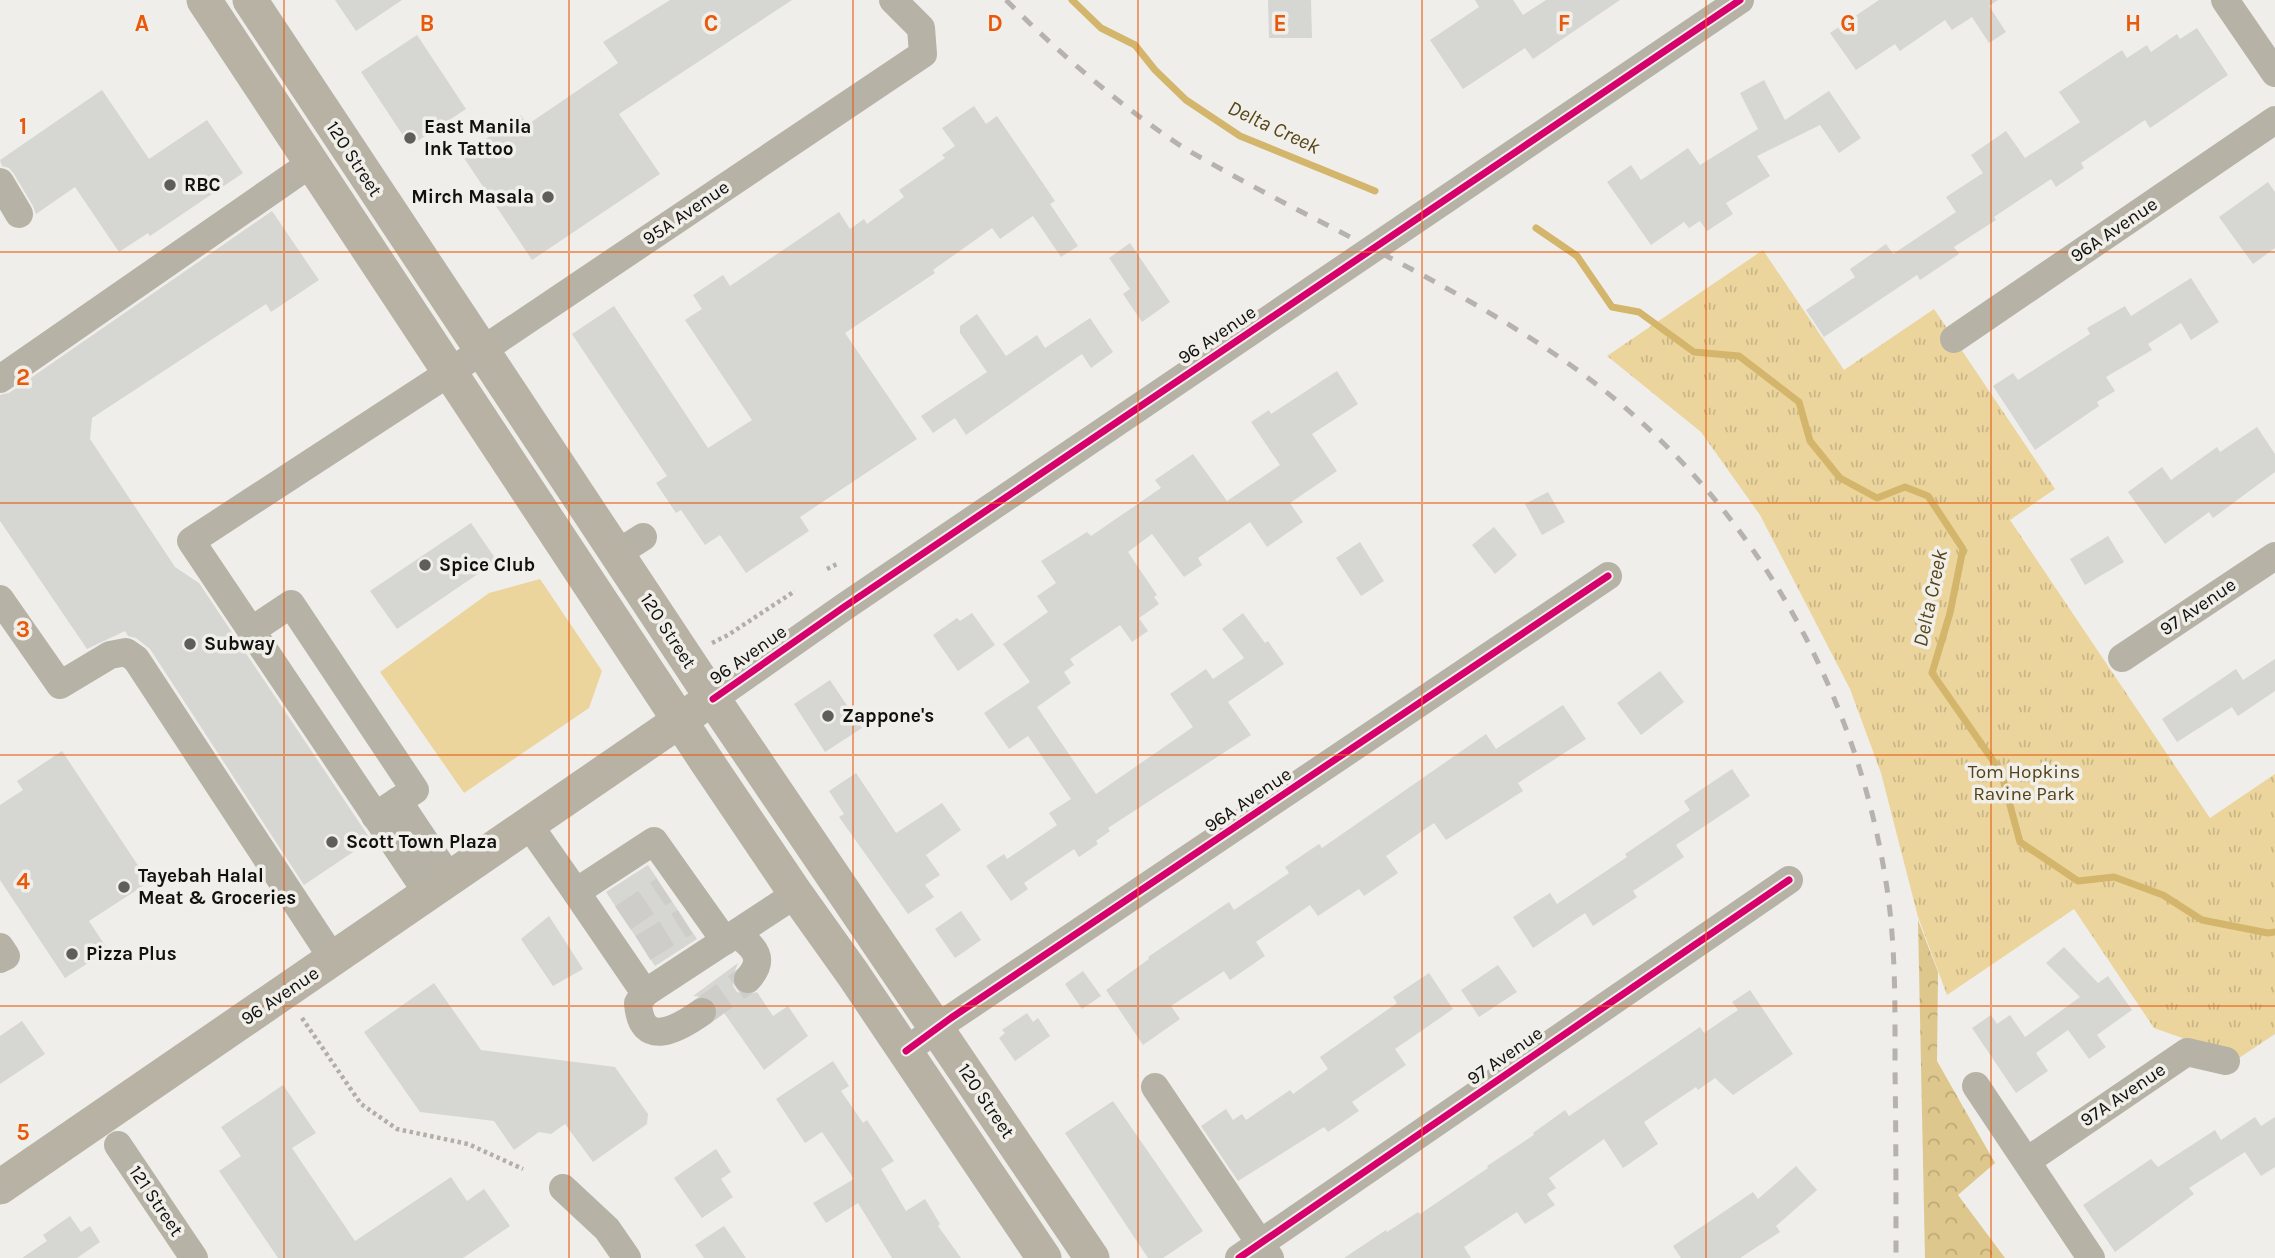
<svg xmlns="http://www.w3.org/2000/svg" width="2275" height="1258" viewBox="0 0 2275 1258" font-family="Karla,sans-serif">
<defs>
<pattern id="forest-crowns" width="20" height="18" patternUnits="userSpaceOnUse" patternTransform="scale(1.75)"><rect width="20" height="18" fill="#dec78d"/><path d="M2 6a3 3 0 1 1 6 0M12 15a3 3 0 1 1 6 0" fill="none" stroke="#bdaa78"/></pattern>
<pattern id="park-tufts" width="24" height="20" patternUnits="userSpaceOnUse" patternTransform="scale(1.75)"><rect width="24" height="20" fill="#ecd59d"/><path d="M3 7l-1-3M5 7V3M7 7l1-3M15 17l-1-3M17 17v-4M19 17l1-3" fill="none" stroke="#c9b686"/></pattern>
</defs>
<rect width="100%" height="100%" fill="#efeeeb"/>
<path fill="#ecd59d" d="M540,579l62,92 -13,37 -125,85 -84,-121 109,-79z"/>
<path fill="url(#forest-crowns)" d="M1918,920l20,52 -1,89 58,102 -37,32 47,63h-80z"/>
<path fill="url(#park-tufts)" d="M1763,250l81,120 90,-61 121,180 -45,31 200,298 65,-44v260l-36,24 -85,-30 -80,-119 -127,86 -29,-78 -37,-144 -31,-84 -90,-174 -59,-83 -94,-76z"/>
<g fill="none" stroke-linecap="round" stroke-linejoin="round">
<g stroke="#d3b66c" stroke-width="7">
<path d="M1072,0l29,28 34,17 20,25 31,30 54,36 135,55"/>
<path d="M1536,228l41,28 35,51 27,5 55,40 45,4 60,46 11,39 30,37 37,20 28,-11 23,9 35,53 -13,64 -18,60 69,99 19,70 58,39 36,-4 49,18 39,25 66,13 7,-1"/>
</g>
</g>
<g fill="#d6d6d3">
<path d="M335,0h67l-46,31z"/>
<path d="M670,0h122l-173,114 41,60 -128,86 -70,-105 59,-40 6,10 91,-62 -15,-21z"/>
<path d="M1268,0h43l1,38h-43z"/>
<path d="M1475,0h38l10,15 23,-15h74l-87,59 -8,-11 -62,41 -33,-49 49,-33z"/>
<path d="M1879,0h119l-9,6 17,26 -17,11 -17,-26 -20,13 -7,-10 -45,31 -5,-7 -39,26 -26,-37z"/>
<path d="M2197,28l31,47 -78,53 -5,-8 -64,43 3,5 -28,19 -5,-8 -57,38 2,3 -42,27 5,7 -39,26 -3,-5 -93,62 -18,-27 49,-33 -5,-8 36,-25 7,10 63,-42 -10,-15 37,-24 -12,-18 35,-24 19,27 55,-36 -21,-30 63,-42 5,8 20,-13 4,7 26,-18 3,5z"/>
<path d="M417,35l49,74 -56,37 -49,-74z"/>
<path d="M1764,80l21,40 44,-29 32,47 -22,15 -19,-28 -63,31 13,20 -44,27 7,11 -26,17 -7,-10 -11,7 -5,-6 -33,23 -44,-63 24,-17 10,15 47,-32 12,17 58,-36 -18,-36z"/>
<path d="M102,90l47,69 58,-39 36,53 -93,63 -2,-3 -29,19 -44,-65 -39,27 -3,-8 -19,-32 -5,-6 -7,-2 -2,-6z"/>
<path d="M974,106l12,18 11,-8 58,85 -5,3 28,42 -17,11 -28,-41 -33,23 -8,-11 -59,42 2,3 -90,60 72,106 -117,78 9,14 -63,42 -26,-38 -15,10 -24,-35 -5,3 -20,-30 11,-7 -95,-142 42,-28 94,142 44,-28 -67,-100 17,-11 -9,-14 30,-20 7,11 109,-74 11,17 14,-10 3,5 37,-27 -5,-7 46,-32 -3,-3 13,-9 -13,-18z"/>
<path d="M2268,182l7,10v56l-22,16 -34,-47z"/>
<path d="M272,211l47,69 -48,32 -5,-8 -174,114 -2,21 85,128 24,16 172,257 -67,45 -154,-236 -14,-11 -8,-2 -3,-5 -38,18 -87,-128v-126l9,-2z"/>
<path d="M1130,243l40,59 -28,20 -19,-28 7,-5 -21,-31z"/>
<path d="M2191,278l28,44 -28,18 -10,-17 -33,21 4,6 -46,27 9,14 -18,11 2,4 -64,44 -42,-64 20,-13 5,7 72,-46 -3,-6 38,-22 6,10z"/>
<path d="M977,314l29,42 31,-21 8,13 45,-30 23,34 -22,16 -9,-14 -116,81 -11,-17 -22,15 -12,-17 66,-44 -27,-39v-7z"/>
<path d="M1337,371l21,33 -46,30 25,37 -47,32 13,19 -36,25 -17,-25 -52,36 4,7 -18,12 -32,-43 -24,18 29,43 -3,2 5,7 -20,14 9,13 -16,11 -12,-17 -50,34 4,6 -10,7 7,11 -34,24 59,87 97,-67 -23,-33 36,-25 7,10 31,-21 -22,-29 21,-16 22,30 3,-2 16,23 -56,38 23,33 -143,93 2,3 -14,10 2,3 -19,13 -5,-8 -50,34 4,6 -17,12 -25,-35 18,-12 3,5 50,-34 -8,-12 22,-14 -43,-63 -19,13 -25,-36 46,-31 -27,-38 45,-32 -11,-16 19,-13 -15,-22 46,-29 4,4 70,-48 -6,-8 38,-26 34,47 53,-36 -29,-43 18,-12 2,4z"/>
<path d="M2257,427l18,27v18l-62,46 -4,-6 -44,32 -37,-52 34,-25 9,13 46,-33 3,5z"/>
<path d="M1548,492l17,30 -23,13 -17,-31z"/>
<path d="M471,523l26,38 -100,68 -27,-38z"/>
<path d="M1494,527l23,28 -22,19 -23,-29z"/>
<path d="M2108,536l16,26 -39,23 -15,-26z"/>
<path d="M1360,542l24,39 -23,15 -25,-38z"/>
<path d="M972,613l23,32 -37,26 -25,-36 24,-17 3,3z"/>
<path d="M2275,659v32l-37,25 -6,-9 -55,35 -15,-23 74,-50 7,11z"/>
<path d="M1660,671l24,31 -43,33 -24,-32z"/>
<path d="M830,680l32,48 -37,24 -31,-48z"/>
<path d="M1563,705l23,34 -68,44 5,8 -77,49 -12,-17 -48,33 12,17 -34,23 -5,-7 -41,27 -8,-11 -54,37 9,14 -35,24 -6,-9 -53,35 9,13 -37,26 -37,-55 43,-31 -1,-2 81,-55 5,8 55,-37 -4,-6 34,-23 3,4 164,-114 10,15z"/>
<path d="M62,751l87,131 -60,39 19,29 -43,28 -65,-98v-75l23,-15 -6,-9z"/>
<path d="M1732,769l18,27 -74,49 8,12 -51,34 4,6 -44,29 -8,-13 -52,35 -20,-31 37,-24 7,11 70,-47 -2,-3 65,-44 -6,-9z"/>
<path d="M856,773l40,60 46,-30 19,27 -35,25 14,20 -15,10 9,12 -26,17 -69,-97 5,-3 -15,-23z"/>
<path d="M648,865l49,74 -42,27 -49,-74z"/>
<path d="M961,911l20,29 -26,18 -20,-29z"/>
<path d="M549,916l34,53 -30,17 -32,-47z"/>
<path d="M2064,947l34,36 10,-7 24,34 -35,25 9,12 -17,12 -21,-29 -32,23 12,18 -32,22 -44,-65 19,-13 6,9 13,-9 15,22 55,-40 -34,-34z"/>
<path d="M738,963l-6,15 1,8 4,6 10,3 10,-3 16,24 15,-10 20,30 -44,34 -42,-60 -4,2 -3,-10 -6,-5 -16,-1z"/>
<path d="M1498,965l19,27 -38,25 -18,-27z"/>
<path d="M1083,971l18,25 -19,13 -17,-25z"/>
<path d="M1429,973l24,36 -58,40 11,16 -54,37 7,9 -31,21 -4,-5 -86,54 -37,-55 25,-17 7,11 9,-6 4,6 44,-30 3,4 35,-25 -8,-12 77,-54 -4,-6z"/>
<path d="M434,983l47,67 134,17 33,47 -1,10 -54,38 -28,-38 -14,10 -12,-2 -25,18 -20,-29 -74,-9 -56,-80z"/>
<path d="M1750,990l43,64 -60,41 -18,-17 -17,12 -2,-3 -52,35 14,22 -35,24 -19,-29 -55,39 7,10 -9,6 8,11 -30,19 -8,-12 -53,35 7,11h-127l42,-28 1,2 31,-20 2,2 68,-46 -1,-2 47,-31 -1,-2 32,-23 4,6 131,-89 4,6 34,-23 -6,-8z"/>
<path d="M1027,1013l6,9 5,-4 12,18 -35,25 -16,-23 6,-5 -3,-3z"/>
<path d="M22,1021l23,33 -45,30v-48z"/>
<path d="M833,1061l16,25 -8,5 22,32 4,-3 27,41 -13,8 25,42 19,-12 15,25 -2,2 23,32h-69l-34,-55 -32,20 -13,-20 41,-24 -32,-47 -17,11 -29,-44z"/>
<path d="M283,1085l33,48 -24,15 63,93 96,-64 16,24 17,-12 26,37 -47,32h-185l-59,-87 22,-15 -20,-29z"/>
<path d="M1113,1101l90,130 -40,27h-15l-83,-125z"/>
<path d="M2255,1117l6,9 14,-9v50l-14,9 -16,-24 -56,36 5,6 -79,58 -32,-47 68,-46 7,8 57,-37 6,10z"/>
<path d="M716,1149l15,23 -10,7 12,18 -31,21 -28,-40z"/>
<path d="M1796,1166l21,24 -41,36 4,6 -40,26h-59l-8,-12 80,-54 5,7z"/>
<path d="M70,1216l11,16 9,-6 10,16 -23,16h-55l25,-17 -4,-6z"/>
<path d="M724,1226l22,32h-42l-9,-13z"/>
</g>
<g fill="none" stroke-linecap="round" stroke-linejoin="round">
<g stroke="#cecdca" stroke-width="28" stroke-dasharray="28 14" stroke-linecap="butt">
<path d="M623,918l41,-28"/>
<path d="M643,948l42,-26"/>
<path d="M702,1012l46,-33"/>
</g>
<g stroke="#b3afa7" stroke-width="4.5" stroke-dasharray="3.5 3.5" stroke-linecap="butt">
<path d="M827,569l12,-6"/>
<path d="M712,643l16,-8 67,-44"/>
<path d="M302,1018l59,86 36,25 71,15 55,25"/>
</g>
<g stroke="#b7b2a6" stroke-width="28">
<path d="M2225,0l50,73"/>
<path d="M0,182l19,32"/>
<path d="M1954,339l321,-219"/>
<path d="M0,379l313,-217"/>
<path d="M618,553l25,-16"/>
<path d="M0,599l60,86 50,-30 16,-3 10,7 197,300"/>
<path d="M251,631l40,-27 124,186 -40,26"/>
<path d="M2122,658l153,-102"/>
<path d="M713,699l131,-92 896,-607"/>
<path d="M398,801l52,78"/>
<path d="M529,825l47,67 78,-51 71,100"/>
<path d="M576,892l69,101 151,-99"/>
<path d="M428,894l-237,-353 259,-169 473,-318 -2,-26 -28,-28"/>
<path d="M736,934c19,13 30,25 12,45"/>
<path d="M0,947l6,9 -6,3"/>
<path d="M645,993l-7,10c3,47 40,26 64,9"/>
<path d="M906,1051l45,-33 657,-442"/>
<path d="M1976,1086l115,172"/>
<path d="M1155,1087l115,171"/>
<path d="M118,1145l76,113"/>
<path d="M2027,1161l160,-109 39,9"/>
<path d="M563,1188l44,41 20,29"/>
<path d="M1239,1258l550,-378"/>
</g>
<g stroke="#b8b2a4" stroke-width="35">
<path d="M204,0l501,759 91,135 57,80 191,284"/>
<path d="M250,0l463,699 379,559"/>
<path d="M0,1187l698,-479"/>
</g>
<path stroke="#b6b2ad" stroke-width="5" stroke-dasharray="12 12" stroke-linecap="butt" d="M1006,0c55,55 113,105 178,148 127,74 264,131 385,216 171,120 285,313 317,518 10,62 9,125 9,188 1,62 1,125 1,188"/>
<g stroke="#f1efe9" stroke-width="11">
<g id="cycleway">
<path d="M713,699l131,-92 896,-607"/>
<path d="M906,1051l45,-33 657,-442"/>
<path d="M1239,1258l550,-378"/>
</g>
</g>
<use href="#cycleway" stroke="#d6006c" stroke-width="7"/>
</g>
<path fill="none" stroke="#e8590c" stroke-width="2" stroke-opacity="0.55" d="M284,0v1258M569,0v1258M853,0v1258M1138,0v1258M1422,0v1258M1706,0v1258M1991,0v1258M0,252h2275M0,503h2275M0,755h2275M0,1006h2275"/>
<g fill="#5f5e5c" stroke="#f1efe9" stroke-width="2.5">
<circle cx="410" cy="138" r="7"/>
<circle cx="170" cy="185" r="7"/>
<circle cx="548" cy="197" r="7"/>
<circle cx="425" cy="565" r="7"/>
<circle cx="190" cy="644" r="7"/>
<circle cx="828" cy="716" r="7"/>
<circle cx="332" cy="842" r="7"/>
<circle cx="124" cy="887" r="7"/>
<circle cx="72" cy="954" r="7"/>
</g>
<g text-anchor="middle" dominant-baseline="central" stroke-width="7" stroke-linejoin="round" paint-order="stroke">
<g font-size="19" font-weight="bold" fill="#11110f" stroke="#f1efe9" text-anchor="start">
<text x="424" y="127">East Manila<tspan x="424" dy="22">Ink Tattoo</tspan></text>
<text x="184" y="185">RBC</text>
<text x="534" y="197" text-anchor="end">Mirch Masala</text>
<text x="439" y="565">Spice Club</text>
<text x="204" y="644">Subway</text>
<text x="842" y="716">Zappone's</text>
<text x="346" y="842">Scott Town Plaza</text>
<text x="138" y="876">Tayebah Halal<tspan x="138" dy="22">Meat &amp; Groceries</tspan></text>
<text x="86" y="954">Pizza Plus</text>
</g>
<g font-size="19" fill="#11110f" stroke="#f1efe9">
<text transform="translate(354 159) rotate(57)">120 Street</text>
<text transform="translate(686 213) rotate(-34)">95A Avenue</text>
<text transform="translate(2114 230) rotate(-34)">96A Avenue</text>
<text transform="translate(1217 335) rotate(-34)">96 Avenue</text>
<text transform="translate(2198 607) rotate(-34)">97 Avenue</text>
<text transform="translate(668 631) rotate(57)">120 Street</text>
<text transform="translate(748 655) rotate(-35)">96 Avenue</text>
<text transform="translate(1248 800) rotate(-34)">96A Avenue</text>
<text transform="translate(280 996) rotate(-34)">96 Avenue</text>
<text transform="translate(1505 1056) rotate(-35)">97 Avenue</text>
<text transform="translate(2123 1095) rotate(-34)">97A Avenue</text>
<text transform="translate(986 1101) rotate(56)">120 Street</text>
<text transform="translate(156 1201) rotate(56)">121 Street</text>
</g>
<g font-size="19" fill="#544319" stroke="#f1efe9">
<text x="2024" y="772">Tom Hopkins<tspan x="2024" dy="22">Ravine Park</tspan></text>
</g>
<g font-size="21" font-style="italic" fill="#57461c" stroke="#f1efe9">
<text transform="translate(1274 127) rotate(25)">Delta Creek</text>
<text transform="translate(1930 598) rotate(-78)">Delta Creek</text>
</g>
</g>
<g font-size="23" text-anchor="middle" font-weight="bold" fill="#e8590c" stroke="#f1efe9" stroke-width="7" stroke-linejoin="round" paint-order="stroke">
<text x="142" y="31">A</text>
<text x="427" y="31">B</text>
<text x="711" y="31">C</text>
<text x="995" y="31">D</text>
<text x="1280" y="31">E</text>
<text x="1564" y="31">F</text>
<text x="1848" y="31">G</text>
<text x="2133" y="31">H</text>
<text x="23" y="134">1</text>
<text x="23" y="385">2</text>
<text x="23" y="637">3</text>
<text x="23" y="889">4</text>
<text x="23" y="1140">5</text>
</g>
</svg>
